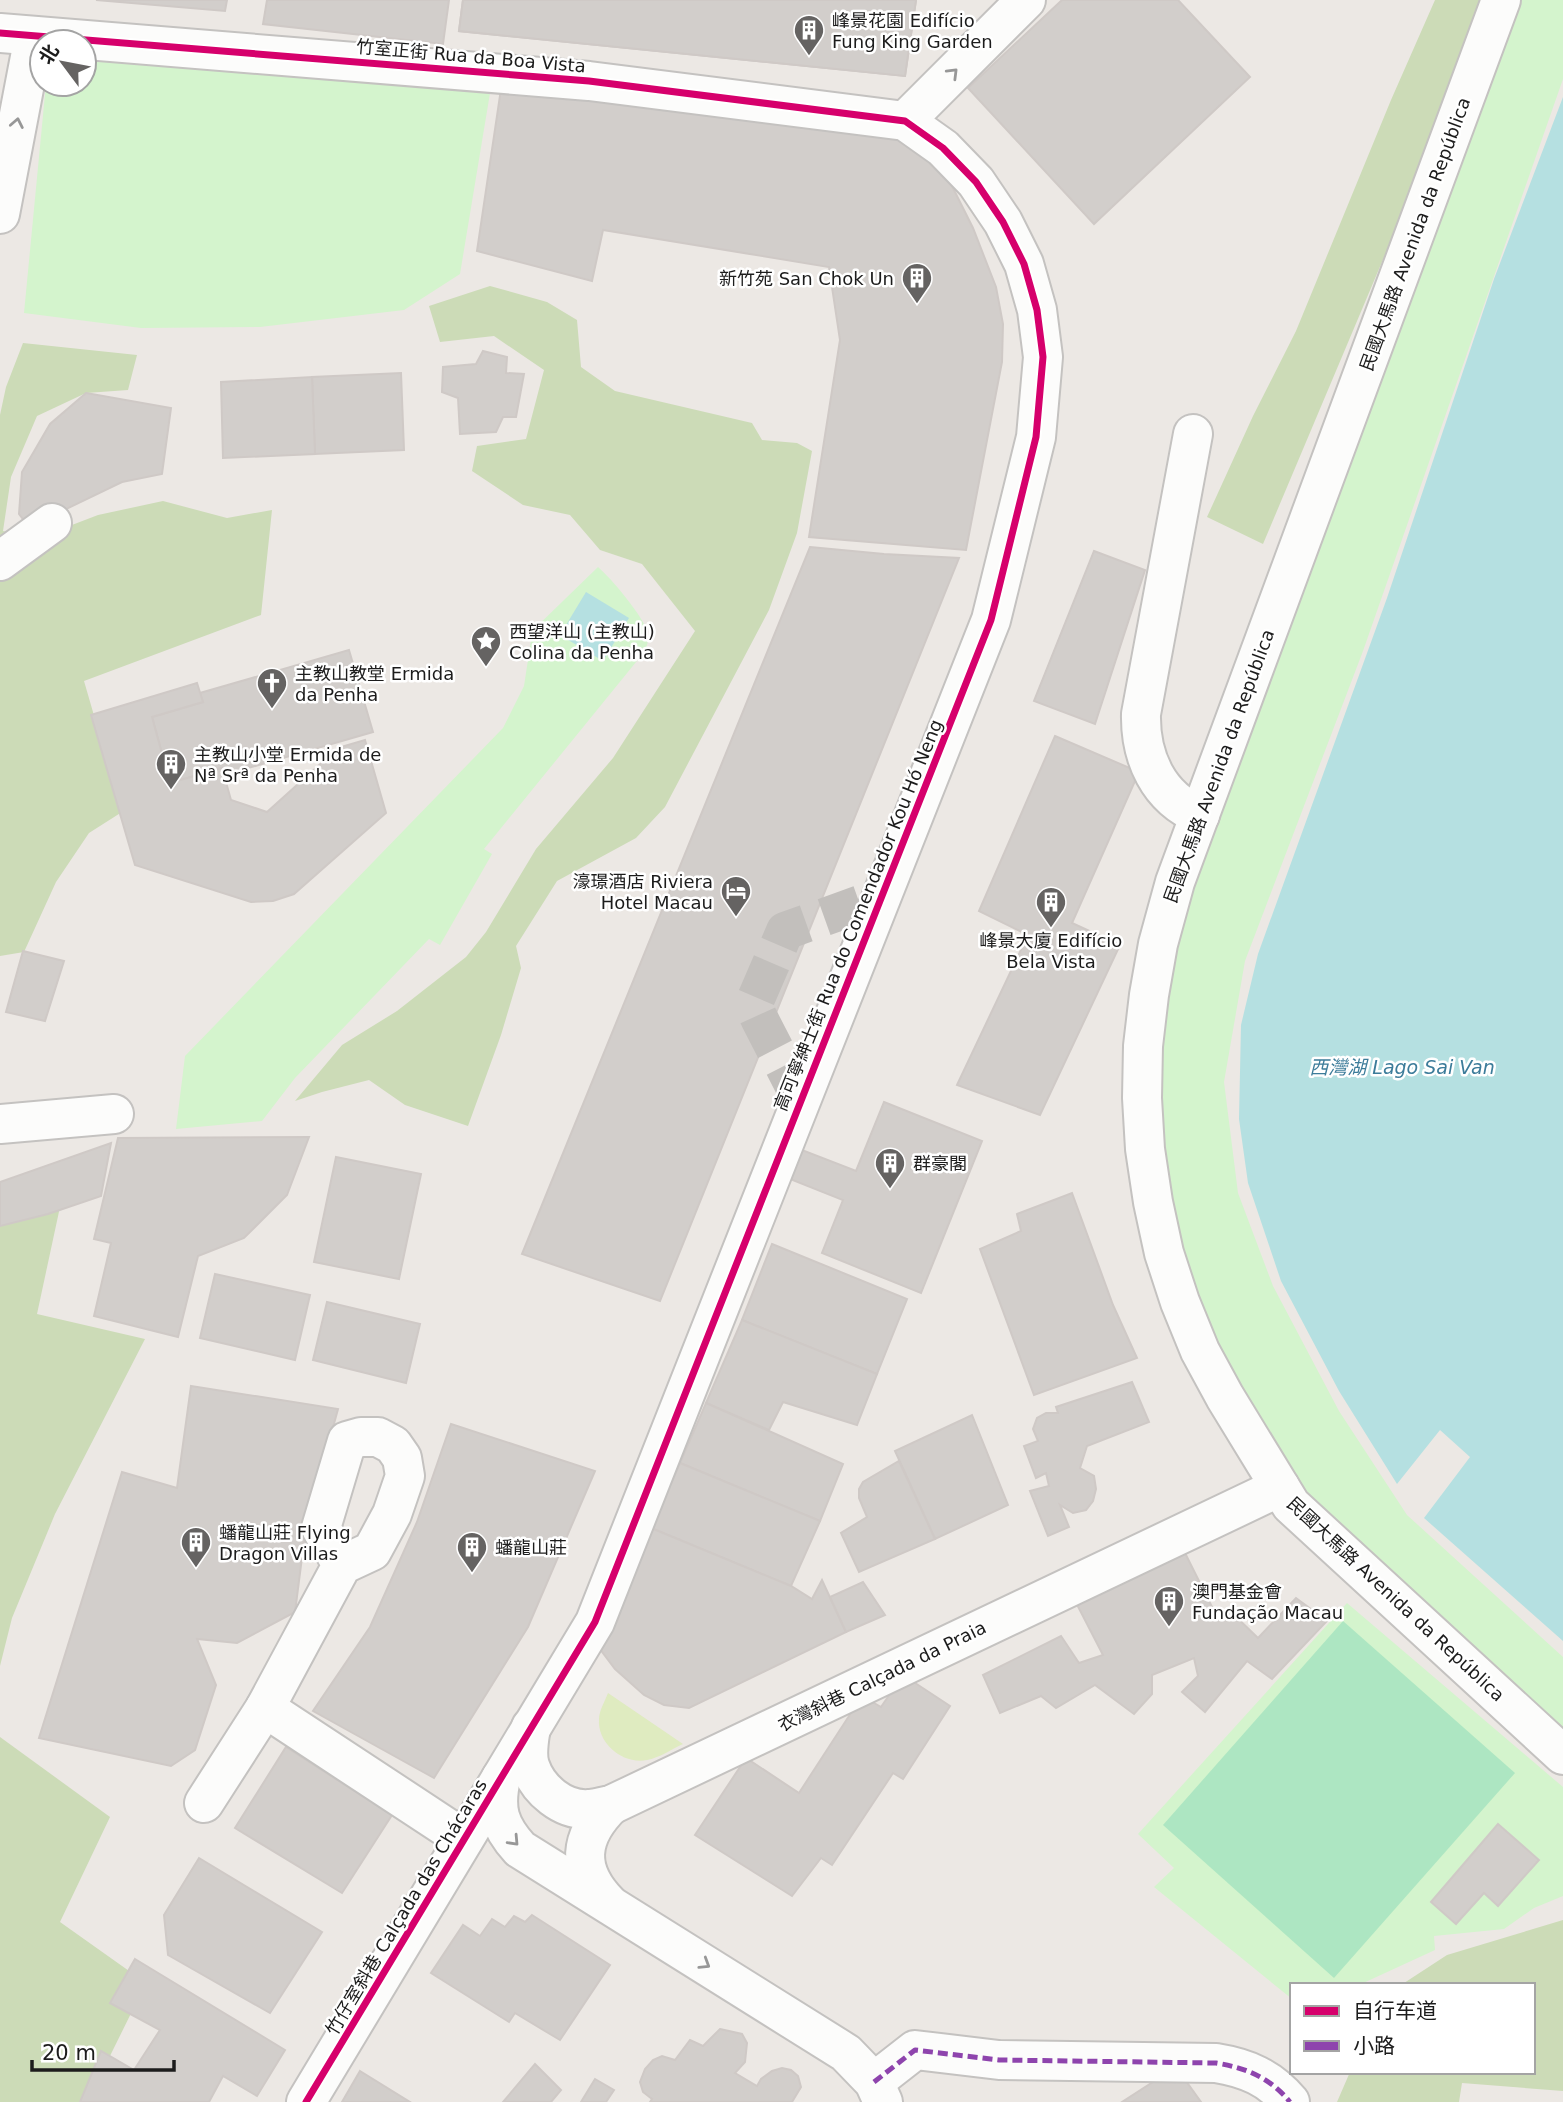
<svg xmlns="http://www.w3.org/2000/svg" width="1563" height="2102" viewBox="0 0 1563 2102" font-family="'DejaVu Sans','Noto Sans SC',sans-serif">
<rect width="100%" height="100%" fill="#ece8e4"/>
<path fill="#dfebc0" d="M608,1693l75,51c-11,5 -24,14 -36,16 -23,5 -50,-16 -48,-41 0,-8 6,-18 9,-26z"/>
<g fill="#ccdbb7">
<path d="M1435,0h49l-62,167 -159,377 -56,-27 46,-101 43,-85 95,-231z"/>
<path d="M490,286l57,16 30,18 4,47 34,24 137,32 10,17 35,3 15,8 -15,82 -28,77 -104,197 -29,31 -79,43 -41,65 5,22 -20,67 -33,91 -63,-21 -36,-25 -47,12 -27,9 47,-56 55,-34 69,-54 20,-25 50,-83 77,-91 82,-127 -53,-67 -42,-14 -30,-35 -47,-10 -51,-34 5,-25 49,-7 18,-69 -50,-34 -54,6 -11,-36z"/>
<path d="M23,343l114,12 -9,35 -42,3 -49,23 -26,61 -8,54 35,7 60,-23 65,-14 64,17 45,-8 -11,105 -177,66 38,131 -33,21 -33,49 -32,70 -24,4v-541l6,-28z"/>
<path d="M63,1193l-26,121 108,25 -90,175 -43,104 -12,48v-456z"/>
<path d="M0,1737l110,80 -50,105 86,61 -39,79 19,40h-126z"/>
<path d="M1563,1920v171l-101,-8 -3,19h-122l13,-30h183v-87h-132l46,-30z"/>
</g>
<g fill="#d4f4cd">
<path d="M1510,0h53v79l-200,572 -118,310 -21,121 14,111 35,93 66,125 68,104 156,142v73l-284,-249 -81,-175 -52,-159 39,-272z"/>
<path d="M84,42l410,27 -34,205 -56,36 -144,17 -119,1 -117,-15 22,-229h38z"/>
<path d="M598,567c13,11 47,51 50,67 1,6 -1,11 -3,17l-161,198 8,5 -52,91 -11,-6 -134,139 -33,43 -86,8 9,-73 318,-328 21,-42 7,-46 -1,-7z"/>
<path d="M1347,1603l216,184v109l-29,12 -30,21 -70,7 1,14 -76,35h-67v14l-138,-112 20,-19 -36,-34z"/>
</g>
<path fill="#ade6c2" d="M1343,1621l172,152 -181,205 -171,-153z"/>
<g fill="#b5e0e1">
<path d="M1563,97v1544l-139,-123 46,-61 -30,-27 -43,54 -58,-93 -58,-110 -33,-98 -9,-64 2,-94 17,-71 129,-356 107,-319z"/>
<path d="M586,592l43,26 -26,43 -43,-26z"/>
</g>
<g fill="#d2cecb" stroke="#cfc9c6" stroke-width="2">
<path d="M96,0h131l-2,11z"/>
<path d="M267,0h182l-6,44 -180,-20z"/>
<path d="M463,0h453l-11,76 -446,-45z"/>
<path d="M463,0h453l-11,76 -446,-45z"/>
<path d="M1062,0h116l72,77 -156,147 -126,-136z"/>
<path d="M502,82l405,54 39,38 27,54 23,59 7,37 -1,38 -36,188 -157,-13 31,-197 -11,-73 -226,-37 -11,51 -115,-30z"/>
<path d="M483,351l24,6 -1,16 18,1 -8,43h-13l-7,15 -36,2 -2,-36 -16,-6 1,-25 33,-3z"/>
<path d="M401,373l3,77 -89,4 -3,-77z"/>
<path d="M312,377l3,77 -92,4 -2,-76z"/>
<path d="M86,393l85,15 -9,66 -40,8 -54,26 -36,23 -13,-17 3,-42 28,-48z"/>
<path d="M810,547l74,7 75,4 -299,743 -138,-47z"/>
<path d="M1094,551l51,19 -50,154 -61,-23z"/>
<path d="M349,650l24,82 -149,43 -2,-7 -52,15 -18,-66 51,-15 -3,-9z"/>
<path d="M197,683l6,19 -51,15 18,66 52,-15 9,32 36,12 71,-64 27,-8 21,73 -92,81 -21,7 -22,1 -116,-37 -44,-150z"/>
<path d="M1055,736l84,36 -67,151 48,22 -80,170 -83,-30 71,-150 -49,-24z"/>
<path d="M23,951l41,10 -19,60 -39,-9z"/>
<path d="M884,1102l98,39 -61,152 -99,-40 21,-53 -53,-21 12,-29 54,21z"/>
<path d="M309,1137l-22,58 -43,43 -46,18 -20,81 -84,-21 17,-73 -17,-4 24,-101z"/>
<path d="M111,1143l-10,53 -53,18 -48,12v-44z"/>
<path d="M336,1157l85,17 -22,105 -85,-17z"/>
<path d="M1072,1193l41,112 24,53 -103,37 -54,-146 41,-18 -4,-17z"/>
<path d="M772,1244l135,55 -30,75 -135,-54z"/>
<path d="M215,1274l95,21 -15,65 -95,-22z"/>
<path d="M327,1302l93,22 -14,59 -93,-23z"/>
<path d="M742,1320l135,54 -20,51 -74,-23 -14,28 -63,-27z"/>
<path d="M1132,1382l17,40 -62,24 -7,22 14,8 2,13 -3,12 -7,9 -13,3 -13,-8 9,22 -21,9 -18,-45 19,-5 -3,-13 -10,5 -12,-32 14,-5 -5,-12 4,-11 9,-5h12l-2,-6z"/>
<path d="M191,1386l147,23 -32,117 -11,86 -58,31 -40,-4 19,46 -21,65 -24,16 -132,-28 83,-266 55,16z"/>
<path d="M706,1403l137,61 -23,57 -140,-58z"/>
<path d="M972,1415l36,90 -73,34 -40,-88z"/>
<path d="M451,1424l144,47 -67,156 -94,151 -121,-67 57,-84 47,-105z"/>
<path d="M899,1461l36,78 -76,33 -18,-39 26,-16 -8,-19v-9l4,-7z"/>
<path d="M680,1463l140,58 -29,65 -140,-58z"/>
<path d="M651,1528l140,58 21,13 10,-19 24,52 -157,76 -25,-3 -20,-10 -29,-26 -15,-20z"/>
<path d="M1185,1553l32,64 14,-5 27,26 38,-40 31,23 -55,58 -25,-18 -42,51 -23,-20 16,-16 -4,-18 -42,17v19l-18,20 -39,-29 -39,23 -15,-12 -41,17 -17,-38 78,-39 18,27 24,-8 -32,-62 47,-12z"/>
<path d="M863,1582l22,33 -39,17 -16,-35z"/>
<path d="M903,1675l47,31 -47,73 -10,-6 -61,92 -11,-7 -29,38 -97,-61 51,-77 53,35 63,-97 19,11z"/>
<path d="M286,1747l106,68 -50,78 -107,-65z"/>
<path d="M1498,1824l41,36 -41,46 -14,-13 -28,31 -25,-22z"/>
<path d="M199,1858l123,74 -52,81 -102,-58 -4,-40z"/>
<path d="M532,1915l78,50 -50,75 -45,-27 -6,9 -78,-49 32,-48 17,11 12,-17 13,8 9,-11 11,6z"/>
<path d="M135,1959l150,91 -28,46 -34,-20 -14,26h-129l21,-51 33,19 26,-40 -50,-27z"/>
<path d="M720,2029l22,5 5,9 -2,19 -10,11 22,13 4,-7 11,-8 10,-3 9,2 7,6 3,11 -9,15h-142l2,-3 -9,-7 -3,-10 5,-13 8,-9 9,-4 13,4 15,-20 13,6z"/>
<path d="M535,2064l26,26 -10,12h-48z"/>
<path d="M1176,2067l25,35h-79z"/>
<path d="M360,2071l50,31h-68z"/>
<path d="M595,2079l19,11 -8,12h-25z"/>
</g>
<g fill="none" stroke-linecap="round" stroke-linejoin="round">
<path stroke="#c2bfbc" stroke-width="38" stroke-dasharray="38 19" stroke-linecap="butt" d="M801,1100l-42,-82 -5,-11 1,-6 30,-70 98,-35"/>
<g stroke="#c4c2c0" stroke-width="42">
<g id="minor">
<path d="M1501,0l-326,882 -17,62 -9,51 -6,51 -1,52 3,51 8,53 11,51 16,49 20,49 25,46 66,108 272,250"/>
<path d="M0,33l589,48 316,40 38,27 33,34 27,40 21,42 13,46 6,47 -7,80 -45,183 -396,1002 -289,480"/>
<path d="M905,121l121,-121"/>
<path d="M0,214l34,-178"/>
<path d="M1193,434l-52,280c-1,43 17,84 59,101"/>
<path d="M0,561l52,-38"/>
<path d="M0,1124l114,-10"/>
<path d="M342,1565l30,-14 20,-37 13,-38 -3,-18 -9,-13 -15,-8h-17l-14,4 -26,87 21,37 -77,143 199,131"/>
<path d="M531,1727c-2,13 -5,27 -1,39 8,24 33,45 59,43 7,0 15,-3 22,-4l669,-318"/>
<path d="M501,1778c-7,31 -2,48 19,71l326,204 28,29 9,20"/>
<path d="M204,1803l61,-95"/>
<path d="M608,1903c-33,-34 -29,-66 3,-98"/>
<path d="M874,2082l41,-32 84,10 217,3c31,5 54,15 74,39"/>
</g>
</g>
<use href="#minor" stroke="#fcfcfb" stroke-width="38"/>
<path stroke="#8e44ad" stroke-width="5" stroke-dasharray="10 5" stroke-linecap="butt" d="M874,2082l41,-32 84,10 217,3c31,5 54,15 74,39"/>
<g stroke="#fff" stroke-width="11">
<path id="cycleway" d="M0,33l589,48 316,40 38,27 33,34 27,40 21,42 13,46 6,47 -7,80 -45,183 -396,1002 -289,480"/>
</g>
<use href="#cycleway" stroke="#d6006c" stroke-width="7"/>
</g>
<defs><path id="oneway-chevron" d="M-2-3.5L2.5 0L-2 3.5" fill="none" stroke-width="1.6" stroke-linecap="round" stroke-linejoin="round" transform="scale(1.75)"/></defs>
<g stroke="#979797">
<use href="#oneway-chevron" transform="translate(953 73) rotate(-45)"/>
<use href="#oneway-chevron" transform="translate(17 123) rotate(-79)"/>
<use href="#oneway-chevron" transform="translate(514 1841) rotate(47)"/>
<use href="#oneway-chevron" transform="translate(705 1964) rotate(32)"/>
</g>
<defs>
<g id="building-pin" transform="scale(1.575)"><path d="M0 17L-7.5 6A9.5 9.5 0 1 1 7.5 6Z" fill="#656362" stroke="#fff"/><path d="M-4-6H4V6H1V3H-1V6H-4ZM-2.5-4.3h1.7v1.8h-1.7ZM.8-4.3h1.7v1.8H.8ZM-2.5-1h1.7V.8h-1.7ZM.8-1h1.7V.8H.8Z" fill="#fff"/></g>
<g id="sight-pin" transform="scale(1.575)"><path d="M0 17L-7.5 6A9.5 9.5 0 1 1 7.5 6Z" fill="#656362" stroke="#fff"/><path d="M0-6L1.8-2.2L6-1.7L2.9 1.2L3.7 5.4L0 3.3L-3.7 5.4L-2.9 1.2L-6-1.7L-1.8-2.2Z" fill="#fff"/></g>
<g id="church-pin" transform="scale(1.575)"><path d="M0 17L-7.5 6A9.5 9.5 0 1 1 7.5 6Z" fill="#656362" stroke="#fff"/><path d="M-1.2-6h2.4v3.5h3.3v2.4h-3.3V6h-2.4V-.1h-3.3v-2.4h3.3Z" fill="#fff"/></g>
<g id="hotel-pin" transform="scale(1.575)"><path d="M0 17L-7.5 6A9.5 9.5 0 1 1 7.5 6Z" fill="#656362" stroke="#fff"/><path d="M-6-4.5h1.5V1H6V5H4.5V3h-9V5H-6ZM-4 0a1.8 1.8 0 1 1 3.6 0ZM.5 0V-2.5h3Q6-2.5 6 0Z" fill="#fff"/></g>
</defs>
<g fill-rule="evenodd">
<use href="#building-pin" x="809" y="30"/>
<use href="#building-pin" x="917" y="278"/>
<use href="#sight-pin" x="486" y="641"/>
<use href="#church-pin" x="272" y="683"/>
<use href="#building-pin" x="171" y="764"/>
<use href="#hotel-pin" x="736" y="891"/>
<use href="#building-pin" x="1051" y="902"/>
<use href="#building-pin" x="890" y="1163"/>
<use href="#building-pin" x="196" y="1542"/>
<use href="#building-pin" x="472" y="1547"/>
<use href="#building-pin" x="1169" y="1601"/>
</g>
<g text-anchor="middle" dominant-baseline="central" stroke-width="5" stroke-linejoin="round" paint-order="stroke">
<g font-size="18" fill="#1c1c1c" stroke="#fff" text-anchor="start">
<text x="832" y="20">峰景花園 Edifício<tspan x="832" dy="21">Fung King Garden</tspan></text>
<text x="894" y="278" text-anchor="end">新竹苑 San Chok Un</text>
<text x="509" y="631">西望洋山 (主教山)<tspan x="509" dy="21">Colina da Penha</tspan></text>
<text x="295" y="673">主教山教堂 Ermida<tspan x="295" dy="21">da Penha</tspan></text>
<text x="194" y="754">主教山小堂 Ermida de<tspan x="194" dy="21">Nª Srª da Penha</tspan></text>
<text x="713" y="881" text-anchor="end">濠璟酒店 Riviera<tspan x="713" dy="21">Hotel Macau</tspan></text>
<text x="1051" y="940" text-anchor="middle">峰景大廈 Edifício<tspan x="1051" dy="21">Bela Vista</tspan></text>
<text x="913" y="1163">群豪閣</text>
<text x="219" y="1532">蟠龍山莊 Flying<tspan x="219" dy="21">Dragon Villas</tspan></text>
<text x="495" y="1547">蟠龍山莊</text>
<text x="1192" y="1591">澳門基金會<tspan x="1192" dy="21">Fundação Macau</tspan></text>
</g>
<g font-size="18" fill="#1c1c1c" stroke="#fff">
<text transform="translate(471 56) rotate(5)">竹室正街 Rua da Boa Vista</text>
<text transform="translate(1415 234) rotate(-70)">民國大馬路 Avenida da República</text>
<text transform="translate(1219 766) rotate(-70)">民國大馬路 Avenida da República</text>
<text transform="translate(858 915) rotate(-68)">高可寧紳士街 Rua do Comendador Kou Hó Neng</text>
<text transform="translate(1396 1599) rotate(43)">民國大馬路 Avenida da República</text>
<text transform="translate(882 1676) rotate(-26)">衣灣斜巷 Calçada da Praia</text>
<text transform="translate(406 1907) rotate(-59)">竹仔室斜巷 Calçada das Chácaras</text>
</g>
<g font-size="19" font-style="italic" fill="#3c7c9a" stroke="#fff">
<text x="1402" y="1067">西灣湖 Lago Sai Van</text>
</g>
</g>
<rect x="1290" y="1983" width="245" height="91" fill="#ffffff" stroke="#a4a4a4" stroke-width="2"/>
<rect x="1304" y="2006" width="35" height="10" fill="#d6006c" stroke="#a4a4a4" stroke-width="2"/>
<text x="1353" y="2018" font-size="21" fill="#1c1c1c">自行车道</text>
<rect x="1304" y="2041" width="35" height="10" fill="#8e44ad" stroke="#a4a4a4" stroke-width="2"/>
<text x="1353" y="2053" font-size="21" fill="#1c1c1c">小路</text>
<g transform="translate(63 63) rotate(302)"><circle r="33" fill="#ffffff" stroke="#a4a4a4" stroke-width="2"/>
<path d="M0-5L12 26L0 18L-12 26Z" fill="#656362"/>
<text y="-10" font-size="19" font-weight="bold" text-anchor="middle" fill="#1c1c1c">北</text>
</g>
<path d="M32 2060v10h142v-10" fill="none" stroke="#1c1c1c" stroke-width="3.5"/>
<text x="42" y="2060" font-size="21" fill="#1c1c1c" stroke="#ffffff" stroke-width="5" paint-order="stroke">20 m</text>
</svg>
